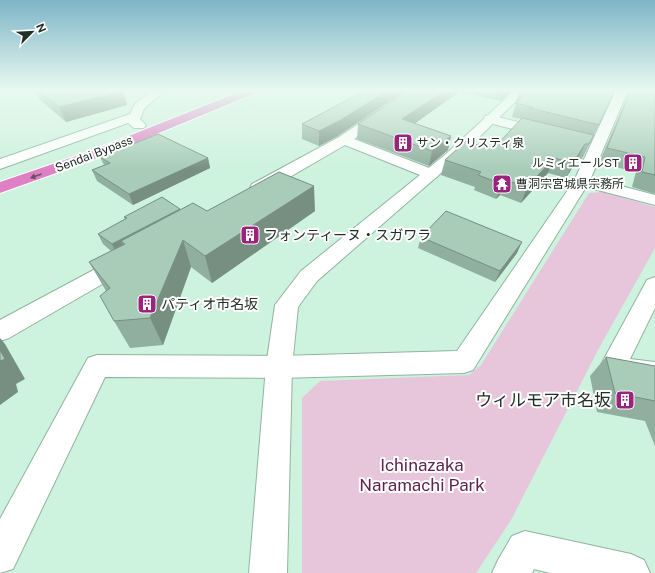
<svg xmlns="http://www.w3.org/2000/svg" width="655" height="573" viewBox="0 0 655 573" font-family="'Public Sans','Noto Sans JP',sans-serif">
<rect width="100%" height="100%" fill="#cdf2dd"/>
<path fill="#e7c6db" d="M603,192l52,15v41l-57,102 -87,170 -35,53h-174v-175l18,-17 149,-6 12,-10 108,-172z"/>
<g fill="none" stroke-linecap="round" stroke-linejoin="round">
<g stroke="#91b4a0" stroke-width="2">
<g id="minor">
<path d="M152,90h13l-21,19 -4,10 6,6 -2,3h-10l-6,-5 -128,46v-10l130,-45 5,-10z"/>
<path d="M410,90h13l-69,49 83,32 2,3 -2,3 -6,2 -6,-2 -80,-32 -81,47 -6,1 -6,-1 -2,-4 2,-4 87,-47z"/>
<path d="M616,90h12l-37,88 64,17v10l-69,-18 -113,183 -9,3 -185,5 -174,-1 -92,192 -13,4v-54l88,-161 9,-3 182,1 178,-5 117,-170z"/>
<path d="M490,115l59,15 2,3 -2,3 -5,1 -59,-15 -1,-3 1,-3z"/>
<path d="M123,256l7,2 3,5 -3,5 -121,70 -9,3v-21l116,-62z"/>
<path d="M655,277v31l-25,51 25,3v24l-42,-8 -9,-3 -4,-8 4,-8 43,-79z"/>
<path d="M525,531l106,23 13,6 6,13h-100l-16,-4 -2,4h-40l6,-13 14,-24z"/>
</g>
</g>
<g stroke="#91b4a0" stroke-width="2">
<path id="tertiary" d="M515,90h12l-71,70 -139,121 -19,26 -6,60 -5,206h-38l17,-206 9,-62 26,-34 145,-117z"/>
</g>
<g stroke="#fff" stroke-width="2">
<path id="trunk" d="M244,90h16l-2,2 -157,65 -101,36v-11l91,-31z"/>
</g>
<use href="#minor" fill="#fff" fill-rule="evenodd"/>
<use href="#tertiary" fill="#fff" fill-rule="evenodd"/>
<use href="#trunk" fill="#e080c4" fill-rule="evenodd"/>
</g>
<g fill="#90af9e">
<path d="M34,90h87l6,15 -61,17 -27,-23z"/>
<path d="M409,90h104l-12,11 -42,-9 -44,31 36,13 -3,14 -19,16 -72,-27 1,-15z"/>
<path d="M615,90l-16,35 -17,34 -4,-1 -12,20 -18,-5 -27,30 -21,-8 -4,4 -22,-9 1,-3 -34,-12 4,-15 36,-14 13,2 27,-29 -9,-2 4,-13h-1l4,-13z"/>
<path d="M630,90h25v104l-23,-7 4,-15 -37,-9 27,-64z"/>
<path d="M302,124l36,12 -19,10 -17,-7z"/>
<path d="M100,157l108,1 2,10 -77,37 -36,-24 -5,-11 12,-5z"/>
<path d="M181,210l26,1h108l-103,72 -21,-16 -28,78 -33,3 -16,-27 -8,-30 -17,-29 22,-11 -8,-7 -5,-10 27,-15 -1,-2z"/>
<path d="M421,237l96,16 -22,29 -77,-34z"/>
<path d="M606,357l49,9v80l-10,-25 -48,-9 -7,-36z"/>
</g>
<g fill="#768f81">
<path d="M389,90h18l-69,46 -19,10v-15z"/>
<path d="M446,90h13v2l-59,42 2,-15z"/>
<path d="M504,90h9l-12,11z"/>
<path d="M123,91l4,14 -61,17 -7,-15z"/>
<path d="M451,136l-3,14 -19,16 3,-15z"/>
<path d="M585,144l-7,14 -12,20 7,-15z"/>
<path d="M208,158l2,10 -77,37 -4,-11z"/>
<path d="M554,158l-6,15 -27,30 6,-16z"/>
<path d="M505,180l-5,15 -4,4 6,-15z"/>
<path d="M314,186l1,25 -103,72 -7,-27z"/>
<path d="M180,209l4,10 -59,25 -4,-3 5,9 -9,5 -5,-11z"/>
<path d="M183,240l8,27 -28,78 -13,-27z"/>
<path d="M522,242l-5,11 -22,29 5,-11z"/>
<path d="M0,338l5,6 20,35 -9,5 2,8 -18,13z"/>
</g>
<g fill="#a8ccb8" stroke="#768f81">
<path d="M38,90h83l2,1 -64,16z"/>
<path d="M366,90h23l-50,31 -20,10 -17,-7z"/>
<path d="M409,90h37l-44,29 49,17 -19,15 -74,-27z"/>
<path d="M520,90h95l-16,35 -69,-17 2,-1 -16,-4 11,-11 -8,-1z"/>
<path d="M631,90h24v85l-13,-3 3,-15 -38,-9z"/>
<path d="M522,118l72,17 -5,9h-4l-12,19 -19,-5 -27,29 -22,-7 -3,4 -24,-9 3,-3 -36,-12 21,-19 15,5 2,-2 11,4z"/>
<path d="M158,134l50,24 -79,36 -37,-24 18,-7 -10,-6z"/>
<path d="M279,172l35,14 -109,70 -22,-16 -33,78 -36,3 -14,-25 10,-8 -21,-26 36,-18 -4,-3 72,-38 14,8z"/>
<path d="M162,197l18,12 -68,35 -14,-10 29,-16 -3,-1z"/>
<path d="M446,211l76,31 -22,29 -79,-34z"/>
<path d="M0,350l5,9 -5,2z"/>
<path d="M606,357l49,9v35l-40,-8z"/>
</g>
<defs><path id="oneway-solid" d="M-6-.8H1V-3.2L6.5 0L1 3.2V.8H-6Z"/></defs>
<use fill="#6d4f66" href="#oneway-solid" transform="translate(36 176) rotate(160)"/>
<linearGradient id="sky" x2="0" y2="1"><stop stop-color="#7eb5c8"/><stop offset="0.53" stop-color="#e8f9f0"/><stop offset="1" stop-color="#e8f9f0" stop-opacity="0"/></linearGradient>
<rect width="655" height="170" fill="url(#sky)"/>
<defs>
<g id="building-square" transform="scale(1)"><rect x="-9" y="-9" width="18" height="18" rx="4" fill="#9b237d" stroke="#fff"/><path d="M-4-6H4V6H1V3H-1V6H-4ZM-2.5-4.3h1.7v1.8h-1.7ZM.8-4.3h1.7v1.8H.8ZM-2.5-1h1.7V.8h-1.7ZM.8-1h1.7V.8H.8Z" fill="#fff"/></g>
<g id="temple-square" transform="scale(1)"><rect x="-9" y="-9" width="18" height="18" rx="4" fill="#9b237d" stroke="#fff"/><path d="M0-6L5-2H3V0L6.5 2.5H4V6H1.5V3h-3V6H-4V2.5H-6.5L-3 0V-2H-5Z" fill="#fff"/></g>
</defs>
<g fill-rule="evenodd">
<use href="#building-square" x="403" y="143"/>
<use href="#building-square" x="633" y="163"/>
<use href="#temple-square" x="502" y="184"/>
<use href="#building-square" x="250" y="235"/>
<use href="#building-square" x="147" y="304"/>
<use href="#building-square" x="625" y="400"/>
</g>
<g text-anchor="middle" dominant-baseline="central" stroke-width="4" stroke-linejoin="round" paint-order="stroke">
<g font-size="12" fill="#212f27" stroke="#fff" text-anchor="start">
<text x="417" y="143">サン・クリスティ泉</text>
<text x="619" y="163" text-anchor="end">ルミィエールST</text>
<text x="516" y="184">曹洞宗宮城県宗務所</text>
</g>
<g font-size="12" fill="#212f27" stroke="#fff">
<text transform="translate(94 154) rotate(-21)">Sendai Bypass</text>
</g>
<g font-size="14" fill="#212f27" stroke="#fff" text-anchor="start">
<text x="264" y="235">フォンティーヌ・スガワラ</text>
<text x="161" y="304">パティオ市名坂</text>
</g>
<g font-size="17" fill="#212f27" stroke="#fff" text-anchor="end">
<text x="611" y="400">ウィルモア市名坂</text>
</g>
<g font-size="17" fill="#5f234e" stroke="#fff">
<text x="422" y="465">Ichinazaka<tspan x="422" dy="20">Naramachi Park</tspan></text>
</g>
</g>
<g transform="translate(32 32) rotate(66)" stroke="#ffffff" stroke-width="3" paint-order="stroke">
<path d="M0-3L7 15L0 10L-7 15Z" fill="#212f27"/>
<text y="-6" font-size="11" font-weight="bold" text-anchor="middle" fill="#212f27">N</text>
</g>
</svg>
